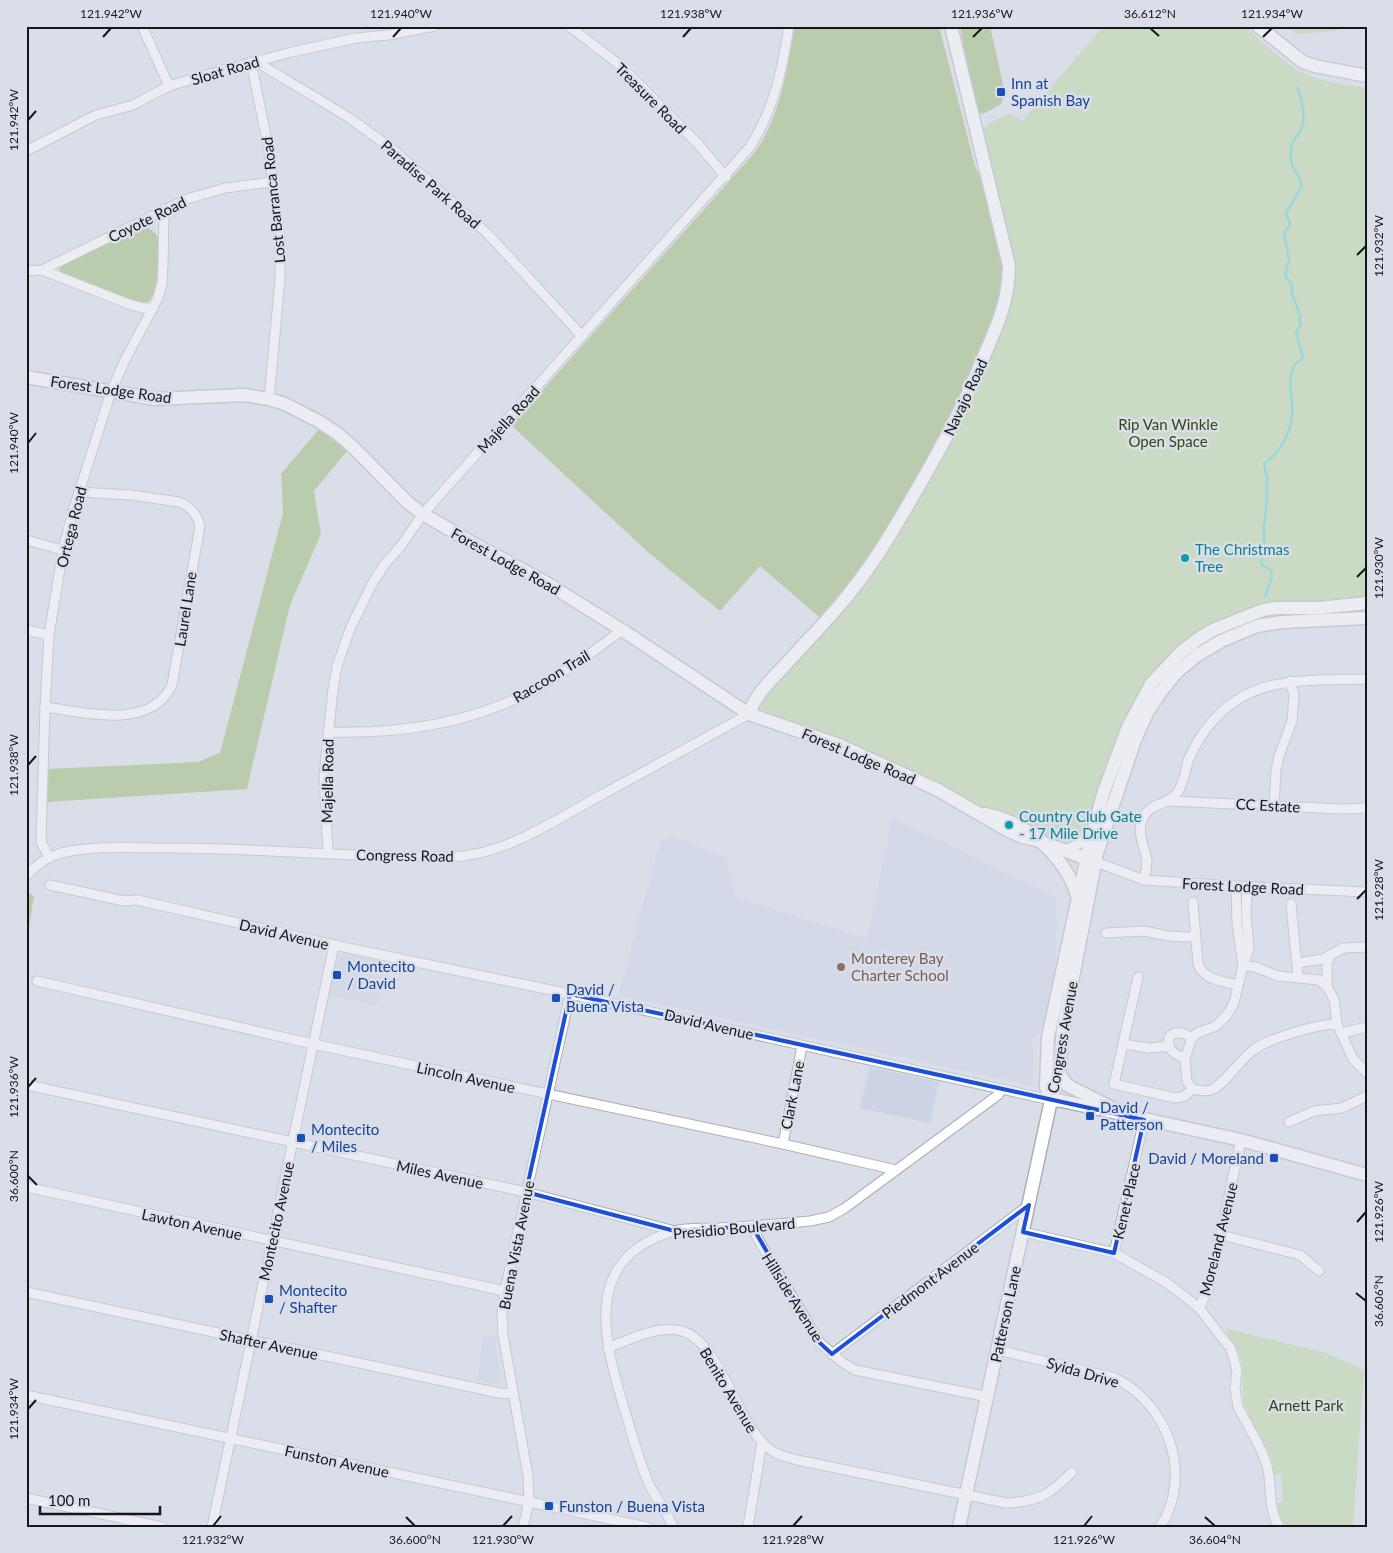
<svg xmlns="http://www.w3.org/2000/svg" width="1393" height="1553" viewBox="0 0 1393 1553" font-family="Lato,sans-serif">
<rect width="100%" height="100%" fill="#dadee9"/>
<g fill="#ccd3e5">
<path d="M892,818l165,80 -2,108 -5,15 -17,18v47l-415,-91 42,-154 13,-4 54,21 8,39 132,42z"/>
<path d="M346,953l42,9 -11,44 -48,-11 7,-31 6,-10z"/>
<path d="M870,1067l69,15 -9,41 -70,-15z"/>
<path d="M483,1336l11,1 8,45 -3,3 -22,-5z"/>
</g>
<g fill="#b8d497">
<path d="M1103,26h142c17,15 34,33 54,45 20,11 46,13 68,17v515l-92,5 -53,18 -67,52 -61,145 -25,25 -131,-58 -189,-76 76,-92 170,-290 -12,-203c4,-6 22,-15 30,-15l9,7z"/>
<path d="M1284,26h61l-8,5 -40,3z"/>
<path d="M1228,1329l98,24 38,17 -11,157h-67l-7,-13 -2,-11h6l-2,-28h-7c-1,-27 -22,-47 -30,-72 -4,-14 1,-28 -3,-43 -3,-9 -16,-22 -13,-31z"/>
</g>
<g fill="#94b766">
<path d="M795,26h144l36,140 24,58 9,69 -74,169 -109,160 -65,-56 -40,45 -71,-58 -136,-126v-4l218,-244c9,-11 20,-21 28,-33 23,-35 28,-80 36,-120z"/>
<path d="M960,26h30l15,67 -4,11 -18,10 -4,-1 -4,-7z"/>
<path d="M142,225c8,2 17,10 19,19 2,10 -5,51 -12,57 -4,2 -4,2 -8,2 -13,-1 -73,-24 -82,-33l1,-4z"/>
<path d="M319,429l28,22 -33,40 7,43 -31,71 -43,184 -200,13v-33l151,-7 22,-9 63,-240 -2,-39z"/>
<path d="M26,891l8,5 -8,52z"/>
</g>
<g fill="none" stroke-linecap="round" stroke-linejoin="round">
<path stroke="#49d0d1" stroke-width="2.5" d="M1265,596l7,-19 -1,-7 -10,-6 3,-14v-24l3,-24v-25l-3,-13c15,-11 25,-28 28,-47 2,-16 -6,-36 2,-51 2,-3 7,-6 9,-8l-7,-26 4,-6v-10l-8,-23v-8l-7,-9 4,-17 -5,-26 6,-8 -4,-12 16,-27c-2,-9 -10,-18 -11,-25 -3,-23 9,-23 12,-37 2,-12 -2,-25 -5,-36"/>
<g stroke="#abafba" stroke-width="11">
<g id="street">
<path d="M142,26l27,60"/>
<path d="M569,26l52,40 77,78 28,33"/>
<path d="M255,61l93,56 47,34 92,82 95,103"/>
<path d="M251,62l17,84 12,93v40l-11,120"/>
<path d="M26,151l70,-36 37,-10 36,-19 61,-18 62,-16 64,-14 32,-3 47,-9"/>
<path d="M42,270l89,35 13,3h9"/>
<path d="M26,271l16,-1 145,-71 38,-11 47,-6"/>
<path d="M26,540l37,10"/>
<path d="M26,630l23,5"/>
<path d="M45,707c39,5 106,24 127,-22l28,-159c-3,-12 -9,-19 -21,-24l-48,-7 -52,-3"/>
<path d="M328,732c70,2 140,-7 203,-41 32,-17 62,-39 91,-61"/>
<path d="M1169,801l174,8 24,-1"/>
<path d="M1274,806l2,-36 3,-14 13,-35 2,-26 -4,-14"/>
<path d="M1062,850c13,-2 23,-9 29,-20"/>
<path d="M328,853l-4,-78 9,-85 4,-24 13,-37 23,-47 12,-18 15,-17 23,-33 326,-366c25,-37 33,-78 40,-122"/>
<path d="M49,858l-8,-17 4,-134 4,-72 14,-85 10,-39 38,-119 14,-32 33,-62 4,-15 1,-18 1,-56"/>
<path d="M1091,860l53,20 92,6 131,6"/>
<path d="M26,876c10,-11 21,-19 35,-23 35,-8 72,-5 108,-5 92,0 184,10 277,9 55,0 101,-32 148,-58 52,-28 104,-57 155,-85"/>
<path d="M1144,880c1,-6 3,-13 3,-19 -2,-13 -10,-27 -5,-41 8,-19 26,-14 35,-27 7,-9 8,-21 11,-32 3,-7 7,-14 10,-20 42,-68 100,-60 169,-62"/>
<path d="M50,885l74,16 13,-1 197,45 236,49 481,106"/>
<path d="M1236,886l1,38 6,41"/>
<path d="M1193,902l5,62c7,17 25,17 40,21"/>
<path d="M1291,904l7,73"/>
<path d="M1106,933l38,-2 24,5 18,1 10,-1"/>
<path d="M1298,963l25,-4 20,-11 24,-1"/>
<path d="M1243,965l12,2 23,9 41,4 8,7 7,12 3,25 16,35 14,14"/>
<path d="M1138,977l-24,107 61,14 10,-2 7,-7c6,1 13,3 19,1 12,-4 30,-31 42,-40 17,-12 64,-26 84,-26"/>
<path d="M37,981l276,63 470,100 113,26"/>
<path d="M1327,987v-25l4,-7"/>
<path d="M1341,1033l26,-6"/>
<path d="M1123,1044l26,4 20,-2"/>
<path d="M1185,1057c-26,-3 -20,-37 7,-19"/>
<path d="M27,1085l499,107 149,39"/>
<path d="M1192,1089l-5,-8 -2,-22 6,-19 6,-7 19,-7 11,-11 7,-12 9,-38 6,-16 -3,-36 1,-26"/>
<path d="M1289,1122l25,-11 28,-3 25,-12"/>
<path d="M783,1144l19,-98"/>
<path d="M26,1187l479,104"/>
<path d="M752,1226l7,15 61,102 22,19 13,8 133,27"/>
<path d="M1023,1232l91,21 53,30 17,13 15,12 32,41 6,21 -2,18 3,19c10,20 25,41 30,63 4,21 0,36 11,57"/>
<path d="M1221,1235l79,20 19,16"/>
<path d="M1114,1253l30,-133"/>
<path d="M26,1292l473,101 13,1"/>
<path d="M1199,1308l10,-21 32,-147"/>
<path d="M608,1348c22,-9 50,-23 74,-17 36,9 56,92 85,116 10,9 23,11 35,14l204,42c32,-1 45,-9 66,-31"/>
<path d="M998,1350l117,28c53,26 79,97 45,149"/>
<path d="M832,1354l197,-149"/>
<path d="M26,1395l621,132"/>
<path d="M26,1498l136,29"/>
<path d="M212,1527l122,-582"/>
<path d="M523,1527l6,-25 -1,-26 -25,-141 -1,-22 3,-22 65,-297"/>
<path d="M673,1527c-6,-15 -17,-28 -24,-43 -11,-25 -17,-51 -25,-76 -21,-71 -42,-150 50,-177 14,-4 31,-2 45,-3 31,-2 61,-4 91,-7l19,-4 16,-9 153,-113 4,-6"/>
<path d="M748,1527l14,-84"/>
</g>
</g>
<g stroke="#abafba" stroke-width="15">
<g id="secondary">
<path d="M1258,26l45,36 12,4 52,10"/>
<path d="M26,377l129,22 89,-4 25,4 16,5 35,18 18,12 15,13 54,55 16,12 46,27 76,41 77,48 127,84 90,31 99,45 69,40 15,7 15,3 50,19"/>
<path d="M749,714c7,-21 24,-36 38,-51 17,-19 35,-37 51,-56 31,-35 55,-76 78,-116 24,-41 47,-83 65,-128 14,-33 28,-60 28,-97l-58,-240"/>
<path d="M985,814c42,8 81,43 93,84"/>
<path d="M1059,1074l8,11 45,23"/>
<path d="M1051,1100l-5,-13 2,-50 43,-199 13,-47 24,-64 23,-43 29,-31 18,-14 15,-9 32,-13 18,-7 12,-2h44l48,-5"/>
<path d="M1051,1100l11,1 179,39 126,35"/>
<path d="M959,1527l92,-427 8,-26 4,-45 34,-176 38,-113 12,-27 13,-20 16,-20 20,-17 25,-15 36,-15 25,-4 85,-4"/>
</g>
</g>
<use href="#street" stroke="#fff" stroke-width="9"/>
<use href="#secondary" stroke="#fff" stroke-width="12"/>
</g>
<path d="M0 0H1393V1553H0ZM570,994l574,126 -30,133 -91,-21 6,-27 -197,149 -12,-11 -68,-117 -77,5 -149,-39z" fill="#dadee9" fill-opacity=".55" fill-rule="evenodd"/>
<path fill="none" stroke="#1d4ed8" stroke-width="4" stroke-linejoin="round" d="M570,994l574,126 -30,133 -91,-21 6,-27 -197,149 -12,-11 -68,-117 -77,5 -149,-39z"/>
<path fill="none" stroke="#15161a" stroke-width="2" d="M1150,28l9,8M103,37l8,-9M393,37l8,-9M683,37l8,-9M973,37l9,-9M1263,37l9,-9M28,120l8,-9M1357,255l9,-9M28,443l8,-10M1357,577l9,-9M28,765l8,-9M1357,899l9,-9M28,1087l8,-9M28,1176l9,9M1357,1222l9,-10M1356,1293l10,8M28,1409l8,-9M406,1517l9,9M1205,1517l10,9M213,1526l8,-10M503,1526l9,-10M793,1526l9,-10M1084,1526l8,-10"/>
<g fill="#1a4fb4" stroke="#dadee9" stroke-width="2">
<rect x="996" y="87" width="10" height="10" rx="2.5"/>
<rect x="332" y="970" width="10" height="10" rx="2.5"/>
<rect x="551" y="993" width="10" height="10" rx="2.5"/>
<rect x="1085" y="1111" width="10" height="10" rx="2.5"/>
<rect x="296" y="1133" width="10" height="10" rx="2.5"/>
<rect x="1269" y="1153" width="10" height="10" rx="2.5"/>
<rect x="264" y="1294" width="10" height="10" rx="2.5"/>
<rect x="544" y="1501" width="10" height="10" rx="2.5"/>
</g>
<g fill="#0f9aa8" stroke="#dadee9" stroke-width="2">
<circle cx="1185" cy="558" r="5"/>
<circle cx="1009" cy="825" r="5"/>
</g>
<circle fill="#8d6e63" stroke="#dadee9" stroke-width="2" cx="841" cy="967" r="5"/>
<g text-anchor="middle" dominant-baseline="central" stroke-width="5" stroke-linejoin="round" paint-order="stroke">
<g font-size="15" fill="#15161a" stroke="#dadee9">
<text transform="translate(225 70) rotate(-16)">Sloat Road</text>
<text transform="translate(651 98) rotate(45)">Treasure Road</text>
<text transform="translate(431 184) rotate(41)">Paradise Park Road</text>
<text transform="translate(273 200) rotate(-96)">Lost Barranca Road</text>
<text transform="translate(147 219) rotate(-26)">Coyote Road</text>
<text transform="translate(111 389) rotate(8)">Forest Lodge Road</text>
<text transform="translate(965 397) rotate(-65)">Navajo Road</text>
<text transform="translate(508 419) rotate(-48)">Majella Road</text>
<text transform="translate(71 527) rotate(-76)">Ortega Road</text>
<text transform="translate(506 561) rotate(29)">Forest Lodge Road</text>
<text transform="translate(185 609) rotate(-81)">Laurel Lane</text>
<text transform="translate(551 676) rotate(-31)">Raccoon Trail</text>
<text transform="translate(859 756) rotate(23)">Forest Lodge Road</text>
<text transform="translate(327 781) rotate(-89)">Majella Road</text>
<text transform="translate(1268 805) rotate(3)">CC Estate</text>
<text transform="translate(405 855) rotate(1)">Congress Road</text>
<text transform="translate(1243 886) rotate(3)">Forest Lodge Road</text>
<text transform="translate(284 934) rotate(13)">David Avenue</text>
<text transform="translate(709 1024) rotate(13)">David Avenue</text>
<text transform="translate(1062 1037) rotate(-80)">Congress Avenue</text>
<text transform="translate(466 1077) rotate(12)">Lincoln Avenue</text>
<text transform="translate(792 1095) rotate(-79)">Clark Lane</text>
<text transform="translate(440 1174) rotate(12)">Miles Avenue</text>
<text transform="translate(1126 1201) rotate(-77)">Kenet Place</text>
<text transform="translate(276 1221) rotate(-78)">Montecito Avenue</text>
<text transform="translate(192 1224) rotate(12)">Lawton Avenue</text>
<text transform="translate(734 1228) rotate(-5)">Presidio Boulevard</text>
<text transform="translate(1218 1239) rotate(-76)">Moreland Avenue</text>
<text transform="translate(516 1245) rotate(-79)">Buena Vista Avenue</text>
<text transform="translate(930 1280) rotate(-37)">Piedmont Avenue</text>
<text transform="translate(793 1297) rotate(58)">Hillside Avenue</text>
<text transform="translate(1005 1314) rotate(-78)">Patterson Lane</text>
<text transform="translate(269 1344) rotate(12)">Shafter Avenue</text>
<text transform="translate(1083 1372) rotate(16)">Syida Drive</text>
<text transform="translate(729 1390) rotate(59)">Benito Avenue</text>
<text transform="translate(337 1461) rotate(12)">Funston Avenue</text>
</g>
<g font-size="15" fill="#164399" stroke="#dadee9" text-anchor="start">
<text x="1011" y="83">Inn at<tspan x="1011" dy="17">Spanish Bay</tspan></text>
<text x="347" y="966">Montecito<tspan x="347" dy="17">/ David</tspan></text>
<text x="566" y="989">David /<tspan x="566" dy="17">Buena Vista</tspan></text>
<text x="1100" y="1107">David /<tspan x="1100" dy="17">Patterson</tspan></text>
<text x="311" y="1129">Montecito<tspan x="311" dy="17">/ Miles</tspan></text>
<text x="1264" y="1158" text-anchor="end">David / Moreland</text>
<text x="279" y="1290">Montecito<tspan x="279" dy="17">/ Shafter</tspan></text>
<text x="559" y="1506">Funston / Buena Vista</text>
</g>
<g font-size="15" fill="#32480d" stroke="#dadee9">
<text x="1168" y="424">Rip Van Winkle<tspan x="1168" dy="17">Open Space</tspan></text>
<text x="1306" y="1405">Arnett Park</text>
</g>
<g font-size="15" fill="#0d838f" stroke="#dadee9" text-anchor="start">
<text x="1195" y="549">The Christmas<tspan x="1195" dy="17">Tree</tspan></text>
<text x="1019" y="816">Country Club Gate<tspan x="1019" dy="17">- 17 Mile Drive</tspan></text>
</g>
<g font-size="15" fill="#785e54" stroke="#dadee9" text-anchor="start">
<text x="851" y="958">Monterey Bay<tspan x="851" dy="17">Charter School</tspan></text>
</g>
</g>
<rect width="1393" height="1553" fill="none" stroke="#dadee9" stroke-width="55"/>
<path d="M40 1506v8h120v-8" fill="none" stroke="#15161a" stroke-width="2.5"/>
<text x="48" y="1506" font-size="15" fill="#15161a" stroke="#dadee9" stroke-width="4" paint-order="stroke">100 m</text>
<rect x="28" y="28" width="1338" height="1498" fill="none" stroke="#15161a" stroke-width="2"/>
<g font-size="12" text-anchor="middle" fill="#15161a">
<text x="111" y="18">121.942°W</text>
<text x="401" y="18">121.940°W</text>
<text x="691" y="18">121.938°W</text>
<text x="982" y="18">121.936°W</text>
<text x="1150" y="18">36.612°N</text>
<text x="1272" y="18">121.934°W</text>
<text transform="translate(14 120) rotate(-90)" y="4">121.942°W</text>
<text transform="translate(1379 246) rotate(-90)" y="4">121.932°W</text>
<text transform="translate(14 443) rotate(-90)" y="4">121.940°W</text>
<text transform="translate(1379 568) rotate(-90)" y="4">121.930°W</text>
<text transform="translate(14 765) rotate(-90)" y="4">121.938°W</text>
<text transform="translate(1379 890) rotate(-90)" y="4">121.928°W</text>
<text transform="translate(14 1087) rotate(-90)" y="4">121.936°W</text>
<text transform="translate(14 1176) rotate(-90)" y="4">36.600°N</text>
<text transform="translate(1379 1212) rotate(-90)" y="4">121.926°W</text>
<text transform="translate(1379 1301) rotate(-90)" y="4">36.606°N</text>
<text transform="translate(14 1409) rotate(-90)" y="4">121.934°W</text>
<text x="213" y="1544">121.932°W</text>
<text x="415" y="1544">36.600°N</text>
<text x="503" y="1544">121.930°W</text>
<text x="793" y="1544">121.928°W</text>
<text x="1084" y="1544">121.926°W</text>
<text x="1215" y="1544">36.604°N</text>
</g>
</svg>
